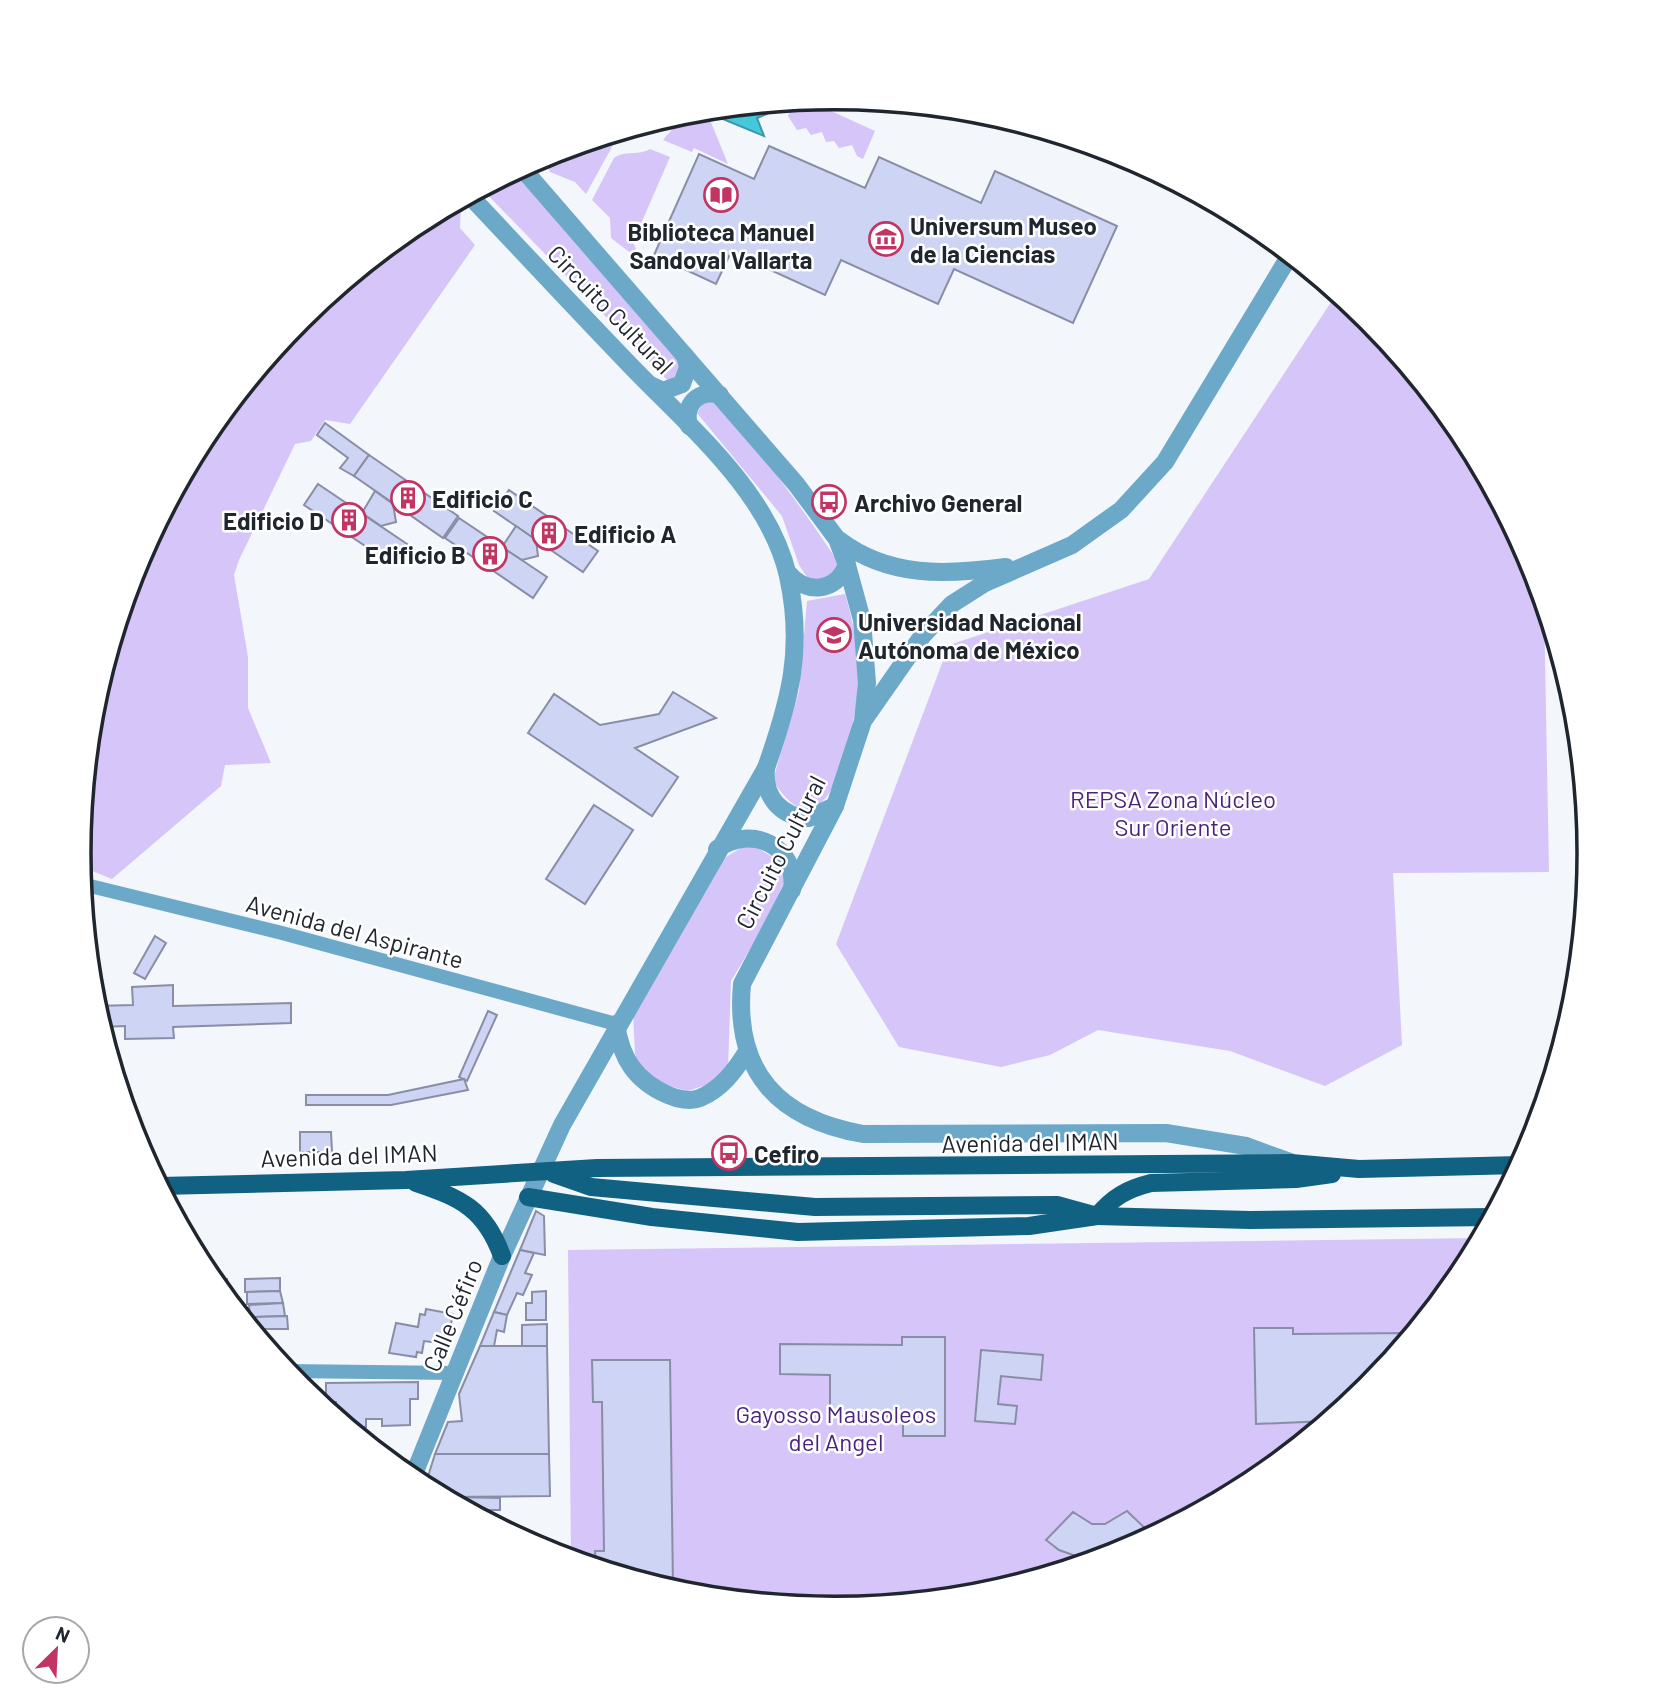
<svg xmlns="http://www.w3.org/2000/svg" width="1668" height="1706" viewBox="0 0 1668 1706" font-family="Barlow,sans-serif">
<rect width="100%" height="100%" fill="#f3f6fb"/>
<g fill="#d5c5f8">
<path d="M807,100l68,31 -12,28 -6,-3 -5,-11 -13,3 -5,-7 -8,1 -4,-10 -11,3 -5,-7 -9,2 -9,-14 6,-14z"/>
<path d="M700,111l8,4 20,49 -34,-16 -2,4 -29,-12 24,-28z"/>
<path d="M583,144l30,1 -27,49 -11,-12 -25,-10 -2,-5 5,-14z"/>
<path d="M650,149l20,8 -37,85 5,12h-6l-21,-16 -1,-20 -18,-18 22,-42c11,-8 25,-2 36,-9z"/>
<path d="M514,172l171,191 -14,21 -189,-195z"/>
<path d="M461,200l-1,28 15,17 -125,179 -25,-4 -14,21 -16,3 -56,116 -5,15 14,82v51l23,55 -46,2 -4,21 -109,93 -32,-13 13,-161 43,-141 70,-131 94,-114 115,-94z"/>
<path d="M1337,293c89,73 174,202 207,312l5,267 -156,1 9,172 -77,41 -95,-35 -132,-21 -48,25 -49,12 -102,-20 -63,-103 113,-299 200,-66z"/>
<path d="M706,399h12c43,54 84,108 122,166l-16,14 -15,1 -10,-15 -17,-49 -85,-103z"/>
<path d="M845,594c9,30 14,60 13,91 -2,41 -30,185 -85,95l26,-89 8,-90z"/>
<path d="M749,843l25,15 12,20 -18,41 -37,62 -3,88 -19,15 -21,7 -30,-8 -16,-11 -7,-18 -2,-43 88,-151z"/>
<path d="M1481,1238l-19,35 -94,114 -115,94 -130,70 -142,43 -147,14 -148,-14 -115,-35 -3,-309z"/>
</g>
<path fill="#46c8db" stroke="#3b97a7" stroke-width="2" d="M747,106h5l3,5 10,-3 2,6 -10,4 7,18 -46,-19z"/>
<g fill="#ced4f4" stroke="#898da5" stroke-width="2">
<path d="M769,146l96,42 14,-31 102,46 14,-32 122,55 -44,97 -119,-54 -16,35 -97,-44 -16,35 -94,-43 -15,32 -62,-29 45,-101 55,25z"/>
<path d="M325,423l44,32 -15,21 -14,-8 8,-10 -31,-23z"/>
<path d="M369,455l89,61 -15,22 -89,-62z"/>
<path d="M318,484l89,60 -15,20 -88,-59z"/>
<path d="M509,490l89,61 -15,21 -89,-61z"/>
<path d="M375,491l18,13 3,18 -15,4 -19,-13z"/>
<path d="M459,518l88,59 -14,21 -88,-60z"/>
<path d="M516,526l20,14 2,16 -16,4 -20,-13z"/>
<path d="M673,692l43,26 -81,30 43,29 -26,39 -124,-83 26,-39 46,31 59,-11z"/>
<path d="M594,805l39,25 -48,74 -39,-25z"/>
<path d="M155,936l11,7 -21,36 -11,-6z"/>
<path d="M173,985v21l118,-3v20l-118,4 1,11 -49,1v-13l-24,1 -6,-21 38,-1 -1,-18z"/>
<path d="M488,1011l9,4 -30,66 -8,-4z"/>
<path d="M464,1079l4,11 -77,15h-85v-10h82z"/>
<path d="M300,1132h31l1,20h-32z"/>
<path d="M536,1211l8,5 1,39 -25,-5z"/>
<path d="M520,1250l14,3 -9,20 7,2 -9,20 -6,-2 -10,22 -13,-3z"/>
<path d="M280,1278v13l-35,1v-13z"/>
<path d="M212,1279h15l1,18h-2z"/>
<path d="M280,1291l3,12 -36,1v-12z"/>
<path d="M546,1291v29h-20v-17h6v-11z"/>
<path d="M283,1303l2,13 -35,1 -1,-12z"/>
<path d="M426,1309l27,5 -6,30 -23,-3 -2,12 -5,-1 -1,5 -27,-4 7,-30 22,4 2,-13 5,1z"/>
<path d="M494,1312l13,3 -3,17 -7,-2 -3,16h-14z"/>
<path d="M287,1316l1,13h-36v-12z"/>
<path d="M547,1324v22h-25v-21z"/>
<path d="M1254,1328h39v6l119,-1 -44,54 -41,34 -71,3z"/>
<path d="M902,1337h43v99h-42v-20h-73v-41l-50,-1v-30l122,1z"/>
<path d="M480,1346h67l2,108h-114l13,-32 14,-1 -3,-27z"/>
<path d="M981,1350l62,5 -2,25 -40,-4 -3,28 19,2 -2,18 -40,-3z"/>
<path d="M592,1360h78l3,228 -77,-22 -1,-15h9l-2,-149h-9z"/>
<path d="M418,1382v17h-8v26l-28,1v-7h-16v8h-17l-12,-10 -1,-15h-10v-19z"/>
<path d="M300,1387h12l1,11z"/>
<path d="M435,1454h114l1,42 -106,1 -19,-11z"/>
<path d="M456,1497l44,1v12h-31l-13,-7z"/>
<path d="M1127,1511l25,24 -29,16 -33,10 -31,-11 -13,-10 27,-28 19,12h13z"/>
</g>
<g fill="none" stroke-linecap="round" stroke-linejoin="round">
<g stroke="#6ca8c8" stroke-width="14">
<path d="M82,884l200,49 334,91"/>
<path d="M286,1371l170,2"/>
</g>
<g stroke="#6ca8c8" stroke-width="18">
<path d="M522,168l274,316 41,55 10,26 15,55 5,63 -4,38 -28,85 -93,178c-8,88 36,135 121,150l303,-1 80,13 44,16"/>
<path d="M650,385l13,6 19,-7 6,-17 -3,-11"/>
<path d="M689,426c-6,-22 10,-37 31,-31"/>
<path d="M839,540c50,38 107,35 167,27"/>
<path d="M788,573c18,22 48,19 59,-8"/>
<path d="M865,718l58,-83 29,-31 33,-21 87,-38 49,-35 44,-48 125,-207"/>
<path d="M766,768c-3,29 15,49 43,50l26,-12"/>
<path d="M717,849c34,-25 81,-3 75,41"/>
<path d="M616,1024c5,35 20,57 52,71 9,4 23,7 32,3 21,-9 34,-26 46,-45"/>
<path d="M412,1479l90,-223 60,-131 204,-357c24,-68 38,-119 22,-192 -19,-85 -103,-153 -161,-214 -53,-55 -105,-111 -157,-166"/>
</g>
<g stroke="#116182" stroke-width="18">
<path d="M554,1174l37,13 224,20 242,-2 40,11 153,4 242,-3"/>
<path d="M416,1183c45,15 69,26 86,73"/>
<path d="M160,1186l246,-6 191,-12 694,-5 68,6 161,-4"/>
<path d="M528,1197l124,20 146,15 231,-6 68,-10c16,-19 30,-27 54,-33l145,-4 36,-5"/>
</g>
</g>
<defs>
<g id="library-ring" transform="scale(1.75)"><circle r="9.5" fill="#fff" stroke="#c23461" stroke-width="1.5"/><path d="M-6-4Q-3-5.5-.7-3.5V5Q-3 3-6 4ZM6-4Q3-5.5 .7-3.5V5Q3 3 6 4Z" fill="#c23461"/></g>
<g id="museum-ring" transform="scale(1.75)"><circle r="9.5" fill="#fff" stroke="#c23461" stroke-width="1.5"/><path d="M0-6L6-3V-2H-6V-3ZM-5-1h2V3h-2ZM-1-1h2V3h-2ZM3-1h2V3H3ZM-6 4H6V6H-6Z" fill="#c23461"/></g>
<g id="building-ring" transform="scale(1.75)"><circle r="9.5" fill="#fff" stroke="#c23461" stroke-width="1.5"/><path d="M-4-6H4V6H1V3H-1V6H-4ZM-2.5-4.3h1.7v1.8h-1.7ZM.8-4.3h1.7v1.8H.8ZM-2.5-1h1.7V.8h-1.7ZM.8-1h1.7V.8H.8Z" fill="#c23461"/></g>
<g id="bus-ring" transform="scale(1.75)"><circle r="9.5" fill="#fff" stroke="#c23461" stroke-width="1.5"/><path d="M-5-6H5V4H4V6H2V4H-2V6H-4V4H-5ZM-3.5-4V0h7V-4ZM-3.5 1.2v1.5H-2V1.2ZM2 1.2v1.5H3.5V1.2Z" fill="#c23461"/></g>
<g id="university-ring" transform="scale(1.75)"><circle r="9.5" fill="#fff" stroke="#c23461" stroke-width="1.5"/><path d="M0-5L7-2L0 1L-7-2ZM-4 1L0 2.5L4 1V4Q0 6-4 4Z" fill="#c23461"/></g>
</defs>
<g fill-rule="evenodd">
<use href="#library-ring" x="721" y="195"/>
<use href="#museum-ring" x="886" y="239"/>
<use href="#building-ring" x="408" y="498"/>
<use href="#bus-ring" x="829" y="502"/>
<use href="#building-ring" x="349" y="520"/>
<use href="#building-ring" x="549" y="533"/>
<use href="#building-ring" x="490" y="554"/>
<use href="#university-ring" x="834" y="635"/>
<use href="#bus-ring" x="729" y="1153"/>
</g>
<g text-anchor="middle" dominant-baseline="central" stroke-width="5" stroke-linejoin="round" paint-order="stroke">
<g font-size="24" font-weight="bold" fill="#20262e" stroke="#fff" text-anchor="start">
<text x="910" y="225">Universum Museo<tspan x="910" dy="28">de la Ciencias</tspan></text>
<text x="721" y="231" text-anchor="middle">Biblioteca Manuel<tspan x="721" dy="28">Sandoval Vallarta</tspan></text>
<text x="432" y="498">Edificio C</text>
<text x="854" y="502">Archivo General</text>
<text x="324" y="520" text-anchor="end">Edificio D</text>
<text x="574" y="533">Edificio A</text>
<text x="466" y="554" text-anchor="end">Edificio B</text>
<text x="858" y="621">Universidad Nacional<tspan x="858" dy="28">Autónoma de México</tspan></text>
<text x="754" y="1153">Cefiro</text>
</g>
<g font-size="24" fill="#20262e" stroke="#fff">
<text transform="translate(611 309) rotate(46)">Circuito Cultural</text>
<text transform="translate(780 852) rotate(-63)">Circuito Cultural</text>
<text transform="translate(355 931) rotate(15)">Avenida del Aspirante</text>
<text transform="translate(1030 1142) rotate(-1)">Avenida del IMAN</text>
<text transform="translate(349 1155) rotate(-2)">Avenida del IMAN</text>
<text transform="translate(452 1315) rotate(-68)">Calle Céfiro</text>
</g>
<g font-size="24" fill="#4a237d" stroke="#fff">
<text x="1173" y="798">REPSA Zona Núcleo<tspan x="1173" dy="28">Sur Oriente</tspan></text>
<text x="836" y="1413">Gayosso Mausoleos<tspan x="836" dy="28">del Angel</tspan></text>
</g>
</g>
<path d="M0 0H1668V1706H0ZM91 853a743 743 0 1 1 1486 0a743 743 0 1 1-1486 0Z" fill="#fff" fill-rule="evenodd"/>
<path fill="none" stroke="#20262e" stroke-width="3.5" d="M91 853a743 743 0 1 1 1486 0a743 743 0 1 1-1486 0Z"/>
<g transform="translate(56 1650) rotate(24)"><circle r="33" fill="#ffffff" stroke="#a6a8ab" stroke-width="2"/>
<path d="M0-5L12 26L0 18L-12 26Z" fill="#c23461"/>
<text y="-10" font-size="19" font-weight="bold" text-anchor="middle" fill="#20262e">N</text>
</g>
</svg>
